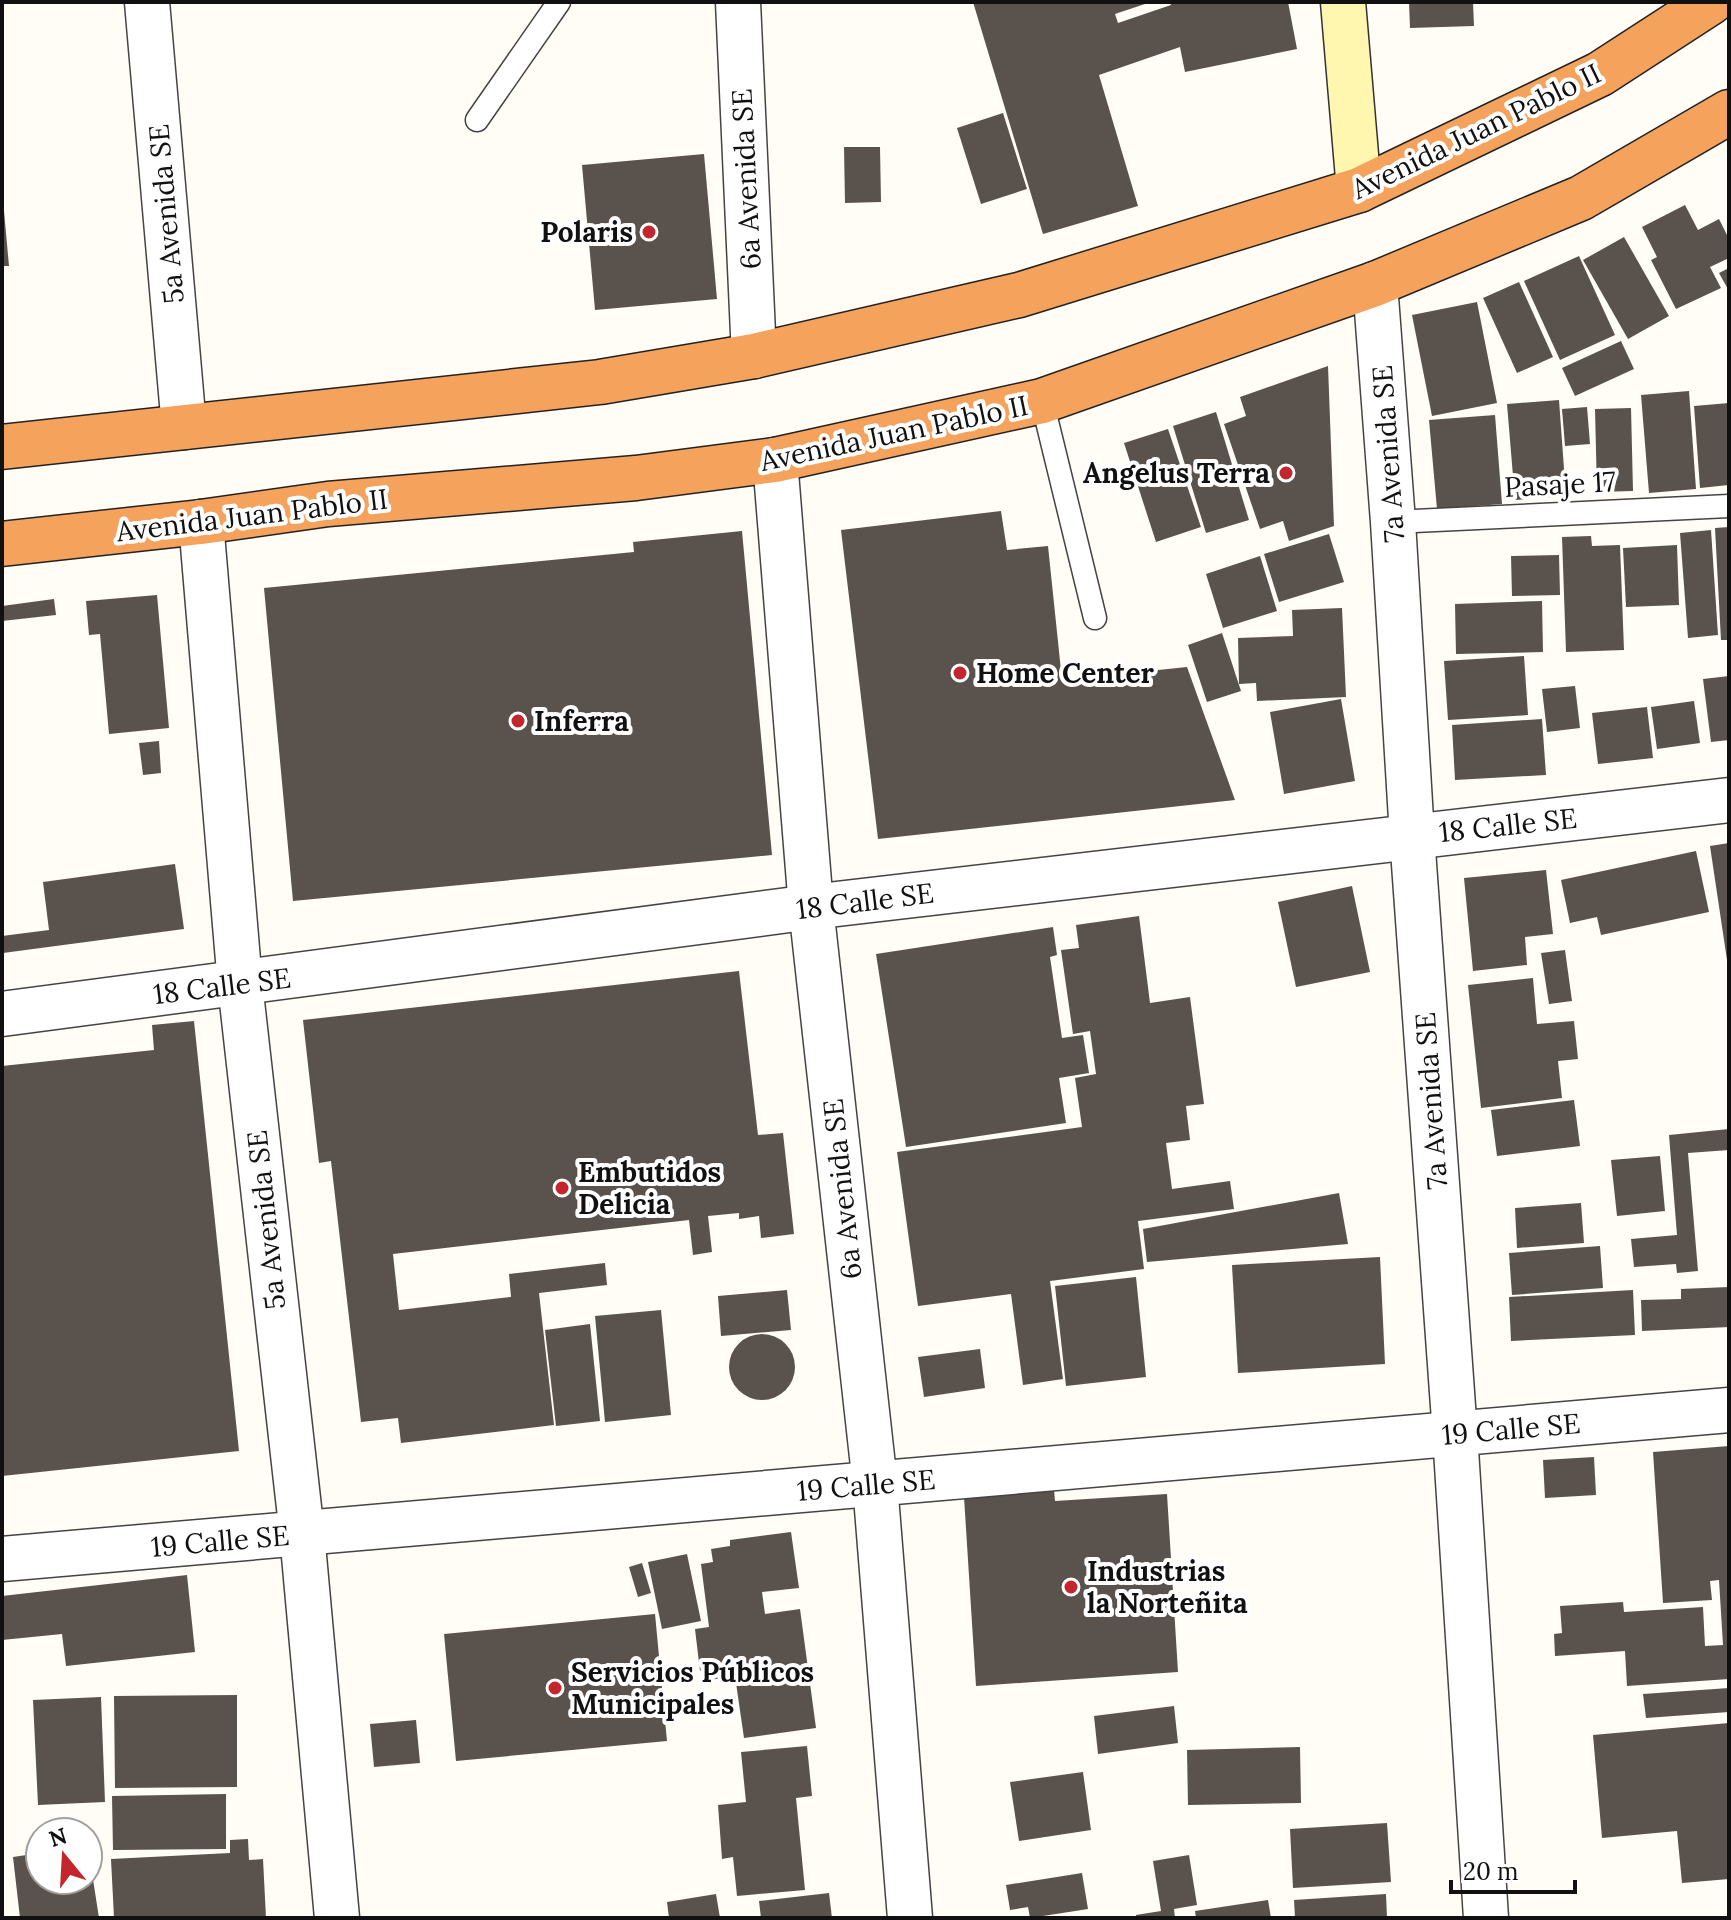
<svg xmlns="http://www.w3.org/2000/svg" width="1731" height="1920" viewBox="0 0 1731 1920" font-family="Lora,serif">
<rect width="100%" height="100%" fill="#fffdf5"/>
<g fill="#5a524d">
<path d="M973,2h178l-36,12 3,9 53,-18 -1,-3h118l9,47 -112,23 -5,-25 -81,28 39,131 -95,28z"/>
<path d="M1409,2h64l1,24 -64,2z"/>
<path d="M1003,113l24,76 -46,15 -24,-76z"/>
<path d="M844,147h36l1,55 -36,1z"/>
<path d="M704,154l13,145 -122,11 -13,-145z"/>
<path d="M1685,205l13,25 21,-11 10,20v19l-19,9 11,21 -45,21 -25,-49 6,-3 -15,-30z"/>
<path d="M4,211l5,55h-7v-54z"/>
<path d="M1624,237l45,79 -41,23 -45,-79z"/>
<path d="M1579,256l36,79 -55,25 -36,-79z"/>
<path d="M1729,268v23l-10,-18z"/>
<path d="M1519,282l34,75 -36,16 -34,-75z"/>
<path d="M1477,302l20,101 -65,13 -20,-101z"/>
<path d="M1621,341l13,28 -59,27 -13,-28z"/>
<path d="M1328,366l6,160 -45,15 -6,-20 -23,8 -36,-105 22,-8 -6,-19z"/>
<path d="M1689,391l7,98 -47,4 -8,-98z"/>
<path d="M1559,400l7,96 -51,4 -8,-96z"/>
<path d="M1729,403v82l-29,3 -6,-82z"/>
<path d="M1587,407l3,37 -25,2 -3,-37z"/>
<path d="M1631,408l2,83 -36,1 -2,-83z"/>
<path d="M1216,412l33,108 -43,13 -33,-107z"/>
<path d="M1495,415l7,89 -65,5 -8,-89z"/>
<path d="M1168,429l33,98 -45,15 -32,-99z"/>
<path d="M1001,511l6,39 41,-4 14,134 125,-13 48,133 -357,39 -37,-309z"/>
<path d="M1729,527v113h-8l-6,-112z"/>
<path d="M1711,530l7,105 -30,3 -8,-105z"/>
<path d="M742,531l30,324 -479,46 -29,-313 370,-36 -1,-10z"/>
<path d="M1329,534l15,48 -65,20 -15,-48z"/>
<path d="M1591,536l1,10 28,-1 4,105 -58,2 -4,-115z"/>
<path d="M1677,545l2,60 -53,2 -3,-59z"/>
<path d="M1559,555l1,40 -48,1 -1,-40z"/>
<path d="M1260,556l17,55 -54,17 -17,-54z"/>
<path d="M157,595l12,133 -60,6 -9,-100 -11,1 -3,-34z"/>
<path d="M54,599l2,16 -54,6v-15z"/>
<path d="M1542,601l1,51 -87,2 -1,-50z"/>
<path d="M1342,608l4,89 -89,4 -1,-18 -17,1 -1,-46 55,-2 -1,-26z"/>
<path d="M1222,633l19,58 -34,11 -19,-57z"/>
<path d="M1524,656l4,59 -80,5 -4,-59z"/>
<path d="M1729,676v64l-18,2 -8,-63z"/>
<path d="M1575,686l5,42 -33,4 -5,-43z"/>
<path d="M1341,699l14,82 -71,13 -14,-82z"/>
<path d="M1694,701l6,42 -43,6 -6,-42z"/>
<path d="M1647,707l6,51 -55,6 -6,-51z"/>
<path d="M1542,719l4,56 -91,5 -3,-55z"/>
<path d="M159,741l2,32 -18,2 -4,-32z"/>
<path d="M1729,843v117h-2l-17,-114z"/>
<path d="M1696,851l13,61 -108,23 -4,-18 -27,6 -9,-43z"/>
<path d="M175,864l9,65 -181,24 -1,-17 47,-6 -6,-48z"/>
<path d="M1546,870l7,64 -28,3 2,28 -54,6 -9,-93z"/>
<path d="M1352,886l18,86 -74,15 -18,-85z"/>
<path d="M1139,916l11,87 40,-6 14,107 -18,2 4,34 -24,3 6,46 58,-8 4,28 -96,12 6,48 -94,12 13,98 -40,6 -12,-91 -93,12 -21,-154 185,-25 -7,-49 21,-4 -6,-43 -17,3 -12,-84 18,-2 -3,-23z"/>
<path d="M1053,927l4,28 -7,2 12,81 21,-3 6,38 -30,5 7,45 -160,24 -30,-193z"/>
<path d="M1565,950l7,51 -23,3 -8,-51z"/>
<path d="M739,971l19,164 25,-2 11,101 -33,4 -2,-22 -20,3v-6l-31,3 4,36 -19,3 -4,-35 -296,34 6,56 112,-13 -2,-23 96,-11 2,22 -68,8 15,132 -153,18 -3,-25 -37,4 -30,-261 -12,2 -16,-143z"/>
<path d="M1533,978l4,46 37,-3 4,38 -20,2 4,37 -81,10 -13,-123z"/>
<path d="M194,1021l45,430 -237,25v-410l152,-16 -2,-25z"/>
<path d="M1574,1100l6,46 -83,10 -6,-46z"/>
<path d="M1729,1129v21l-41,3 10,118 -21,2 -1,-9 -42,3 -3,-28 46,-4 -8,-100z"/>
<path d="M1660,1156l5,55 -48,5 -6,-56z"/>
<path d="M1339,1193l9,51 -201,18 -4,-33z"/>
<path d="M1581,1203l3,40 -67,5 -2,-40z"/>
<path d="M1600,1246l3,42 -91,7 -3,-42z"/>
<path d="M1380,1257l5,107 -147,9 -6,-108z"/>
<path d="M1136,1277l10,100 -80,9 -11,-100z"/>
<path d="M1729,1287v40l-87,4 -1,-31 40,-1v-10z"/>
<path d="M787,1290l4,40 -70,6 -3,-40z"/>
<path d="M1633,1290l2,45 -124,6 -2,-44z"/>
<path d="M661,1310l10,105 -66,7 -10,-106z"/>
<path d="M590,1324l10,97 -44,5 -11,-96z"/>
<circle cx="762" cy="1367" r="33"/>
<path d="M980,1349l5,39 -61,9 -6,-40z"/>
<path d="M1729,1446v233l-102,7 -2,-35 -70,5 -1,-22 8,-1 -2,-27 63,-4 1,10 79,-5 2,39 18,-1 -4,-65 -9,1 2,19 -49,3 -10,-151z"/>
<path d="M1594,1457l2,38 -51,3 -2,-38z"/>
<path d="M1054,1490l1,11 112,-7 11,178 -202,14 -12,-189z"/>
<path d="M791,1532l8,56 -37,4 3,22 35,-5 16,119 -72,10 -9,-62 -25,4 -2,-11 -8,2 -5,-42 14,-2 -8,-63 12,-2 -2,-13 19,-3v-6z"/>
<path d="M687,1554l14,67 -39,8 -14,-67z"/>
<path d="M642,1563l9,30 -13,4 -9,-30z"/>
<path d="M187,1575l8,77 -129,14 -4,-32 -60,6v-44z"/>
<path d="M655,1614l12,127 -211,20 -12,-127z"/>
<path d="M1729,1688v24l-83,6 -3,-24z"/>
<path d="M237,1695v92l-122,1 -1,-92z"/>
<path d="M101,1697l4,105 -67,3 -5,-105z"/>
<path d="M1174,1706l4,37 -80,11 -4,-38z"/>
<path d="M416,1720l4,43 -46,4 -4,-43z"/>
<path d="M1729,1723v156l-47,4 -5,-52 -75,7 -9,-103z"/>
<path d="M807,1746l5,50 -16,2 9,92 -68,6 -4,-39 -11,2 -4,-54 28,-3 -5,-50z"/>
<path d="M1300,1747l1,56 -113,2 -1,-55z"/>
<path d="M1083,1772l8,58 -72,11 -9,-59z"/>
<path d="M226,1794v55l-113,1 -1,-54z"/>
<path d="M1387,1823l4,59 -98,6 -3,-59z"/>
<path d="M248,1839l1,21 14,-1 3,59h-152l-3,-59 119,-6v-13z"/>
<path d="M88,1847l11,71h-79l-7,-61 27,-4v27h48z"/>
<path d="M1189,1855l8,50 -23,4 1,9h-39v-3l25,-4 -8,-50z"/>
<path d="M1082,1873l6,36 -58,9 -2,-11 -18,3 -4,-25z"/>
<path d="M829,1893l3,25h-71l-2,-17z"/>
<path d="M716,1894l4,24h-51l-2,-16z"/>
<path d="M1386,1894l1,24h-92l-1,-18z"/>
<path d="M1268,1900l3,18h-75l-1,-7z"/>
</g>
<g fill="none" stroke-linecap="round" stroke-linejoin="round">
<g stroke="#444" stroke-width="25">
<g id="lane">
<path d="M477,120l82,-118"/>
<path d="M1042,401l53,217"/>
<path d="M1393,522l336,-16"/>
</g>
</g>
<g stroke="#444" stroke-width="47">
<g id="street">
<path d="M147,2l37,425"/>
<path d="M738,2l16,354"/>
<path d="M1375,284l18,238 19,314 43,598 31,484"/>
<path d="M775,460l36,447 64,577 35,434"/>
<path d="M201,522l39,462 62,550 35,384"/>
<path d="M2,1014l809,-107 918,-107"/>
<path d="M2,1559l1727,-149"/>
</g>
</g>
<g stroke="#333" stroke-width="47">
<path id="secondary" d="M1343,2l16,188"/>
</g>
<g stroke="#222" stroke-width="47">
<g id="highway">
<path d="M2,447l598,-65 154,-26 265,-61 340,-105 241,-116 111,-72"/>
<path d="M2,544l199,-22 127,-18 308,-26 139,-18 267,-59 333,-117 206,-86 148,-86"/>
</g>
</g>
<use href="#lane" stroke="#fff" stroke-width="22"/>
<use href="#street" stroke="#fff" stroke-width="44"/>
<use href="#secondary" stroke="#fff6b0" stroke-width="44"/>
<use href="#highway" stroke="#f5a25d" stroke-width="44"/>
</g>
<g fill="#c4262e" stroke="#fff" stroke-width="3">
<circle cx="649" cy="232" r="8"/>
<circle cx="1286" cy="473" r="8"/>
<circle cx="960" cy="673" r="8"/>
<circle cx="518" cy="721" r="8"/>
<circle cx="562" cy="1188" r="8"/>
<circle cx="1071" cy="1587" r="8"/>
<circle cx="555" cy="1688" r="8"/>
</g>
<g text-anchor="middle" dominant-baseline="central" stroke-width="8" stroke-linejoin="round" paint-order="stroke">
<g font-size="28" fill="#111" stroke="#fff">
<text transform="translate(1476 131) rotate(-26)">Avenida Juan Pablo II</text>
<text transform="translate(746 179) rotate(-93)">6a Avenida SE</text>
<text transform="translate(166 214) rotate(-95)">5a Avenida SE</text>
<text transform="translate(894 433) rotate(-12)">Avenida Juan Pablo II</text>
<text transform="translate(1388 454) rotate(-94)">7a Avenida SE</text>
<text transform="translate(1560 484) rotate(-3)">Pasaje 17</text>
<text transform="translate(252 515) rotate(-7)">Avenida Juan Pablo II</text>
<text transform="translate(1508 825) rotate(-6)">18 Calle SE</text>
<text transform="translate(865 901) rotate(-7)">18 Calle SE</text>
<text transform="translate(222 986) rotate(-7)">18 Calle SE</text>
<text transform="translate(1431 1101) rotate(-94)">7a Avenida SE</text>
<text transform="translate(842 1189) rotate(-96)">6a Avenida SE</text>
<text transform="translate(266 1220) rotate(-96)">5a Avenida SE</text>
<text transform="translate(1511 1429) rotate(-5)">19 Calle SE</text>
<text transform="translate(866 1485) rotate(-5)">19 Calle SE</text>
<text transform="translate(220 1541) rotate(-5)">19 Calle SE</text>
</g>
<g font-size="28" font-weight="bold" fill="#111" stroke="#fff" text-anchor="start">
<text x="633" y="232" text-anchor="end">Polaris</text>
<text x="1270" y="473" text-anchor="end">Angelus Terra</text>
<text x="976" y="673">Home Center</text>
<text x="534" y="721">Inferra</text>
<text x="578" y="1172">Embutidos<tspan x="578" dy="32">Delicia</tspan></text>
<text x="1087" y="1571">Industrias<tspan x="1087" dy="32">la Norteñita</tspan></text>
<text x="571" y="1672">Servicios Públicos<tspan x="571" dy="32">Municipales</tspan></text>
</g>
</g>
<rect width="1731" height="1920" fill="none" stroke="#111111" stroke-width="8"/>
<g transform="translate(64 1856) rotate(342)"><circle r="38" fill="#ffffff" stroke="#a0a0a0" stroke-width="2"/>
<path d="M0-6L14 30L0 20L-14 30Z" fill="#c4262e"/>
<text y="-12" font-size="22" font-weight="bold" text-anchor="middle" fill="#111111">N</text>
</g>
<path d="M1451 1880v12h124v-12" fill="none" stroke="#111111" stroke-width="4"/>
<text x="1463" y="1880" font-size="24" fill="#111111" stroke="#ffffff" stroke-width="6" paint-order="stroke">20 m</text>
</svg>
